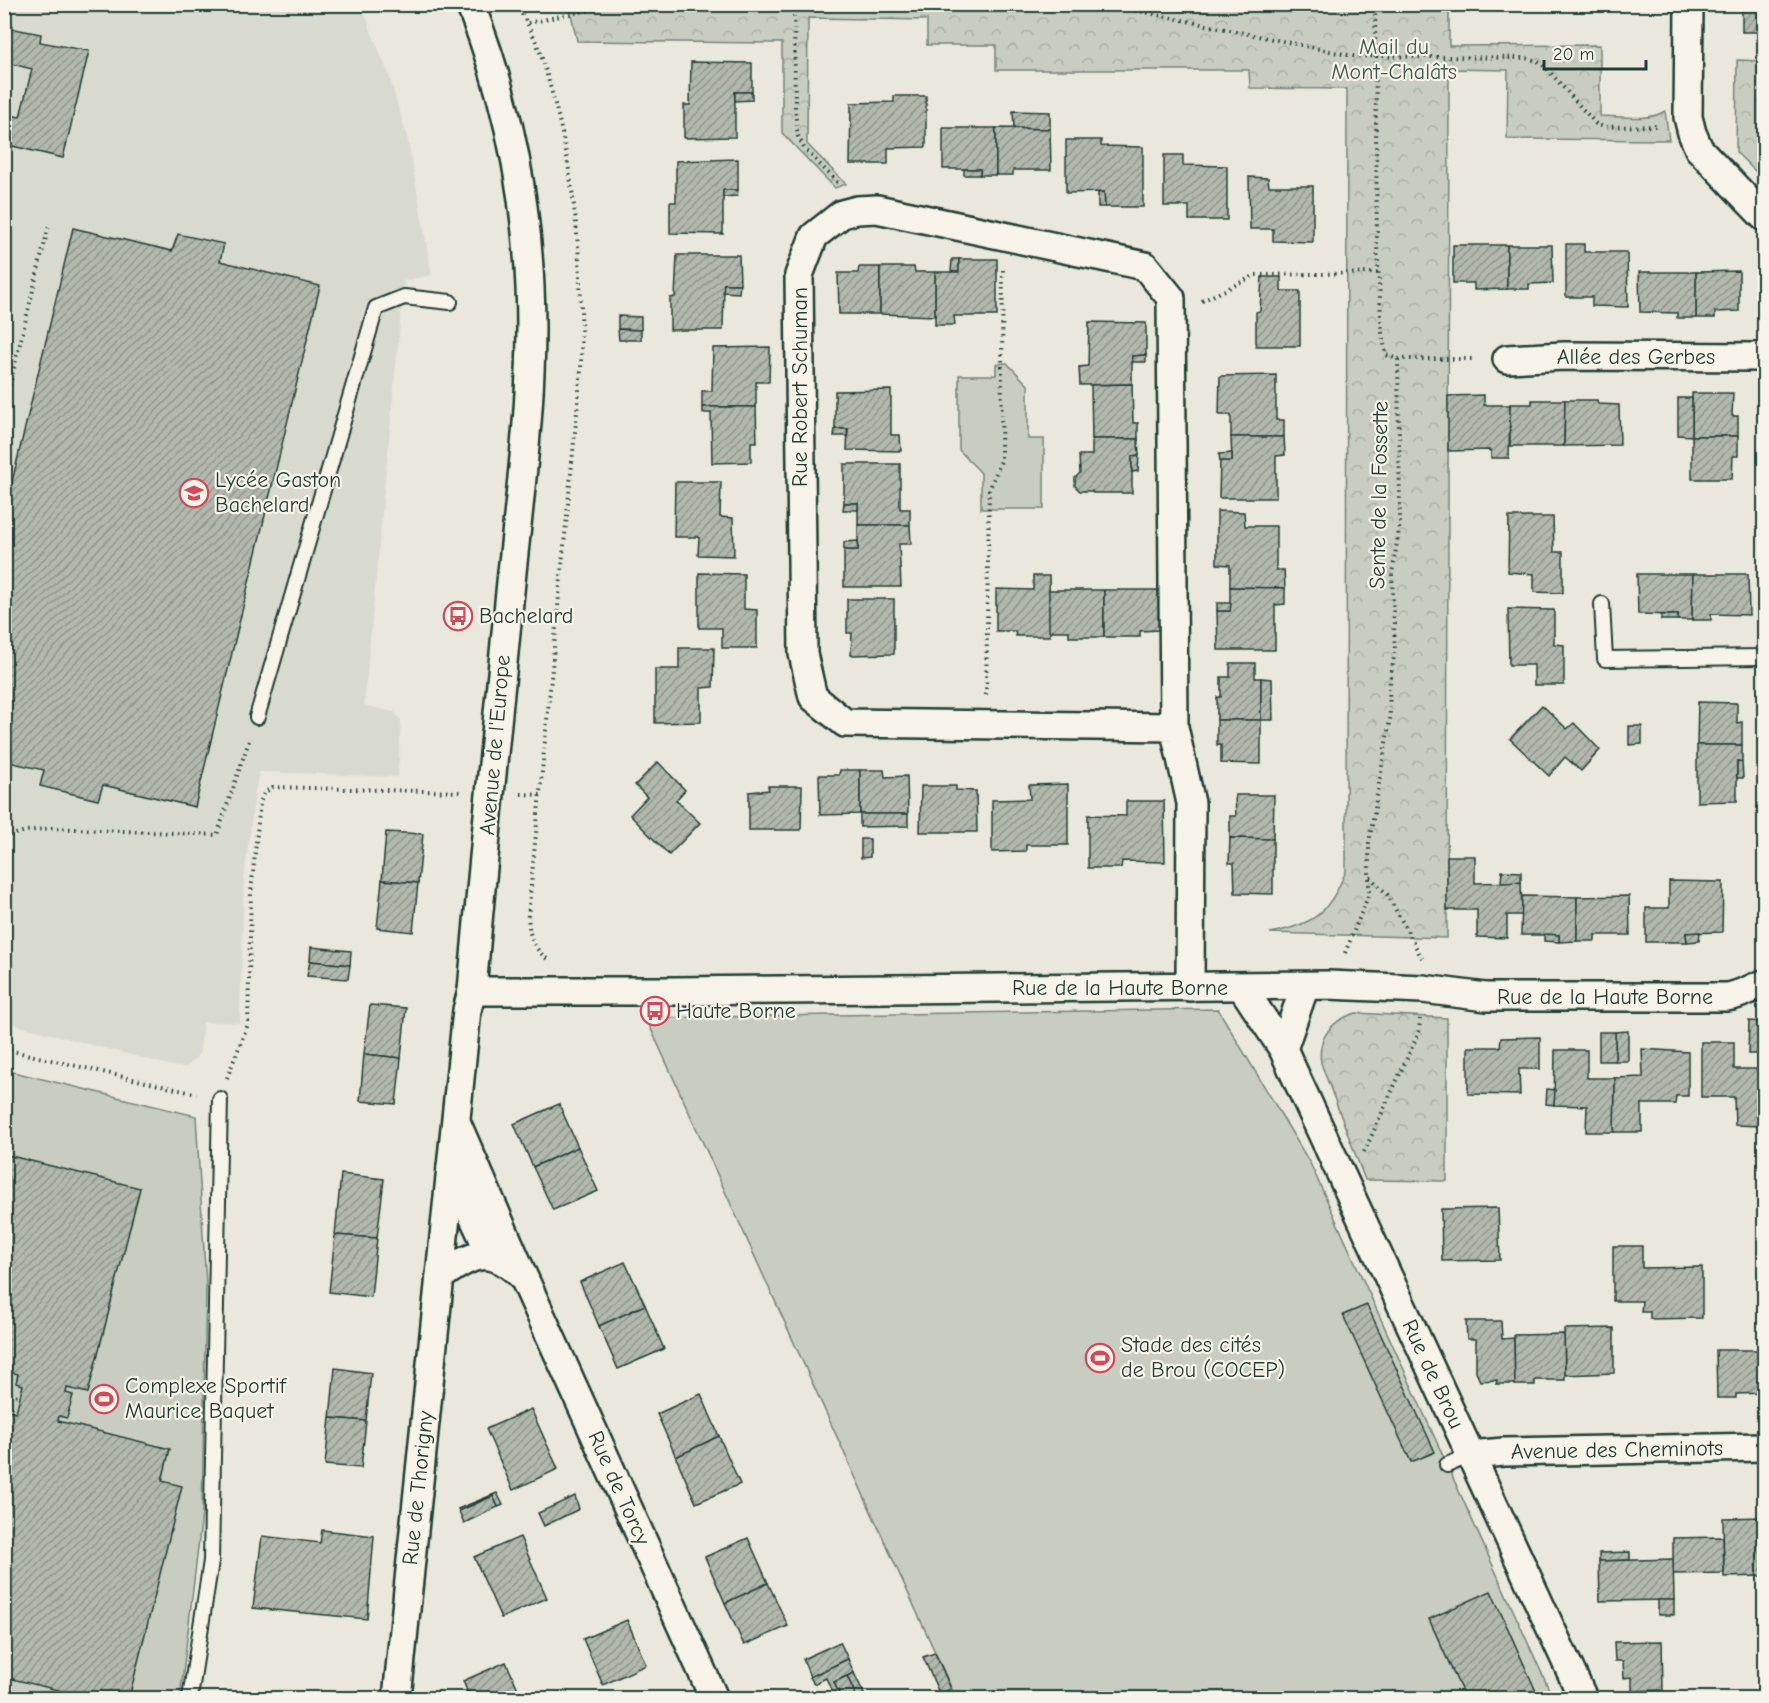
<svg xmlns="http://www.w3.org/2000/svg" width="1769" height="1703" viewBox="0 0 1769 1703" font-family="'Comic Neue',sans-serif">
<defs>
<pattern id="forest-crowns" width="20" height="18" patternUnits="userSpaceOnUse" patternTransform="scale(1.5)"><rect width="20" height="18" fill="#c8ccc1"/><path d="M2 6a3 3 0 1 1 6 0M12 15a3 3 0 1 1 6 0" fill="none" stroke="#abb0a6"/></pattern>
<pattern id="building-hatch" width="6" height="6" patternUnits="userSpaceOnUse" patternTransform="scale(1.5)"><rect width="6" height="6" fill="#b2b8ae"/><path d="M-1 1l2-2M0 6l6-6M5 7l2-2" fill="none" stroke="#90978e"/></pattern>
</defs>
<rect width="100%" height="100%" fill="#eae8dd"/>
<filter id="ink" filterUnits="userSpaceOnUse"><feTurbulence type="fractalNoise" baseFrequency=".0167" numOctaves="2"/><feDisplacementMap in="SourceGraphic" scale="12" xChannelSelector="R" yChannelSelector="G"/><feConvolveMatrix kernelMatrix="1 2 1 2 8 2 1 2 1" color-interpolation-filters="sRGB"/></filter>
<g filter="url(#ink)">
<path fill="#d9dacf" d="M4,5h357l28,70 19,65 24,135 -28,6 -40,424 30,7 7,8 -3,57 -139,-5 -4,20 -11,87 -4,144 -37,-1 -3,30 -6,9 -8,6h-10l-171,-45z"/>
<g fill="#c8ccc1" stroke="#74847a" stroke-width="1.5">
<path d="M1007,363l21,22v54h16v70h-63v-36l-22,-23v-75h37v-11z"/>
<path d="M1218,1009l92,154 243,535h-597l-310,-680z"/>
<path d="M5,1070l191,46 10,168 -4,230 -22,184h-175z"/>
</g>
<g fill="url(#forest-crowns)" stroke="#74847a" stroke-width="1.5">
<path d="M569,5h880v41l151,-1v71c20,0 48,6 65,-5l4,29 -162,-1 1,-69 -59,-1 -2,869 -177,-5c46,-9 58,-20 76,-62l1,-782 -97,-1 -1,-18h-253v-25h-69v-25l-119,-2 -1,126 39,40 -11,4 -53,-55v-90l-205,-2z"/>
<path d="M1737,60l27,1v119l-28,-28z"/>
<path d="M1356,1013l91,5v163l-82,-1 -44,-117c-4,-26 11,-43 35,-50z"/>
</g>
<g fill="url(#building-hatch)" stroke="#1f3d34" stroke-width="1.5">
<rect x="1742" y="4" width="22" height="28"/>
<path d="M4,27l37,7 -1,8 49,9 -26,107 -51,-12 -1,5 -7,-2v-35l16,3 12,-48 -28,-7z"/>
<path d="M691,62l61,1v29h-17v45l-51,1v-33h6z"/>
<path d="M735,92h17v8l-17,1z"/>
<path d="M894,96h32v51l-38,1v16h-38l1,-61 43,-1z"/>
<path d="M1013,111l37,1v17l-36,-1z"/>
<path d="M943,128h53v47h-16v-6h-37z"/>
<path d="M996,128l54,1 1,41h-38v5h-17z"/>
<path d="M1066,140h35v6l42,1v60h-38l-1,-15 -38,1z"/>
<path d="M1164,155h19v10l44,1v54h-38v-14h-25z"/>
<path d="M738,159v31h-15v44l-53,-1v-31h6v-41z"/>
<rect x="964" y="169" width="16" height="6"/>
<path d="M1249,177l19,1 1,8h44v56l-40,-1v-12h-23z"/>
<path d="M723,190h15l-1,6 -14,1z"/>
<path d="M1104,192l1,15h-7v-14z"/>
<path d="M73,228l99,23 6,-17 46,10 -4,17 100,25 -125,521 -92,-22 -5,15 -58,-14 4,-16 -40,-9v-246z"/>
<path d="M1566,244h18v8h43l1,55 -36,-1v-9h-26z"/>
<path d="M1453,245h54v44l-33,1v-7h-21z"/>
<path d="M1507,245h45l1,38 -24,1v5h-22z"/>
<path d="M677,255h62l1,29h-16l-1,46h-53v-32l5,-1z"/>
<path d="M952,259h7v13h-8z"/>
<path d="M959,259h38v57h-43l1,9h-20v-53h24z"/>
<path d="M859,267h21v47h-41l-1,-41h20z"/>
<path d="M880,267h34l1,5h20v44l-55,-2z"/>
<path d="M1739,271v40l-24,1v6h-19v-46z"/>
<path d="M1639,272h57v46h-19v-5l-37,-1z"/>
<path d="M1262,277h19v14h19v55h-44v-34l4,-1z"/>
<path d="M724,284h16l-1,9 -16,-1z"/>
<path d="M618,316l23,1v13l-23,-1z"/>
<path d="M1089,322l57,1v32l-14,1v28l-52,1 -1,-18 9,-1z"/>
<path d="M618,329l23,1v10h-22z"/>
<path d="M770,347l-1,35h-13v25h-54v-16h10l1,-43z"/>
<path d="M1146,355v7h-14v-6z"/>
<path d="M1276,375v45h8v17h-53v-22h-12l1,-39z"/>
<path d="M1132,384l1,39h5v16h-46l-1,-54z"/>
<path d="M891,390v45h9l1,16 -54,-1 1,-21h-13v-38z"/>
<path d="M1692,393h41l-1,23h6v20h-46z"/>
<path d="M1484,395v10h26l-1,53h-18v-8l-43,1v-55z"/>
<path d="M1678,398h14v38l-14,-1z"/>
<path d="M1532,400h33l-1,46h-54v-42h22z"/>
<path d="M1565,400h32l1,4 21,1 1,40 -56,1z"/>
<path d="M703,407h53l1,35h-6v20l-39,1 -1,-50h-8z"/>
<path d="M835,429h13l-1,7h-13z"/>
<path d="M1692,436h46v20h-5l-1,23h-40z"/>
<path d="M1231,437h53l1,18 -9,1v42h-57l1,-37h12z"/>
<path d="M1092,439h46l1,16 -7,1v37h-39l-1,-2h-12l-5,-5v-8l5,-5 -1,-18h13z"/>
<path d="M1232,453v8h-12l-1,-7z"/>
<path d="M1139,455l-1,16 -6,1v-16z"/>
<path d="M844,464h56v45h10v16h-52v-22h-14z"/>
<path d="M675,482h46l-1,35 13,1 1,38 -36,-1 1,-18h-25z"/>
<path d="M844,503h14v7h-15z"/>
<path d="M1217,511l27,1 1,14h31v44h8l1,18 -55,-1v-22l-13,-1z"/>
<path d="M1509,517h44l1,35h9v41l-29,-1v-18l-26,-2z"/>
<path d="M858,525h52l1,19h-12l2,43h-57v-37h14z"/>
<path d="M858,541v9h-14v-8z"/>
<path d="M699,573l45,1v35l13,1v38h-35v-20h-23z"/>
<path d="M1637,574h56l-1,46h-14v-5l-40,-1z"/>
<path d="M1693,574h55l1,41 -38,-1v6h-19z"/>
<path d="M1033,576h16l1,60h-34l-1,-5h-19v-42l37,1z"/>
<path d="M1230,587l55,1v16l-10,1v45h-57l-1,-39h13z"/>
<path d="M1049,590h55v47h-35v-6h-20z"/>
<path d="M1104,590h55v40l-19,1v6h-36z"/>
<path d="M847,599h47v55l-43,1 1,-22h-5z"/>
<path d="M1217,603h14l-1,8h-13z"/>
<path d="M1508,609l46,1v34l10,1v40h-30v-20h-25z"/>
<rect x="1661" y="615" width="17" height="5"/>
<path d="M679,648h35l-1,39 -12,1v34l-46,1v-54h24z"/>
<path d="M1230,663h25v15h6v42h-44v-23h4v-20h9z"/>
<path d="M1261,678l11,1 1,41h-12z"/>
<path d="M1698,702l39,1v20l5,-1v23h-45z"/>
<path d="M1542,705l25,24 7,-6 26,27 -19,21 -16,-14 -16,19 -39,-37z"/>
<path d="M1217,720h44v44l-40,-1v-18h-4z"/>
<path d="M1629,726h13v18l-13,1z"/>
<path d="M1697,745h45v17l-5,-1v40l-40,1z"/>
<path d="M1737,761l5,1 1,16h-6z"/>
<path d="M658,762l27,28 -9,10 24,23 -31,32 -39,-40 17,-18 -12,-12z"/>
<path d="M840,770h20v44l-40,1 -1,-40h20z"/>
<path d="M860,770h24l1,7 22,-1 1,38h-48z"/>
<path d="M1068,784v61h-42v6l-34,1v-52l38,-1 -1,-14z"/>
<path d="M768,786h34l-1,44h-52v-38l20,-2z"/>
<path d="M921,786h35v4l20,1 1,41h-57z"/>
<path d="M1235,795h39l-1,44 -43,-1v-22h6z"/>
<path d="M1126,801h38l1,61 -43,-1 -1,7h-33v-53l38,1z"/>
<path d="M860,814h48v12l-48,1z"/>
<path d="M386,832l37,2 -5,49 -36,-3z"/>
<path d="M1230,838l43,1v55l-38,-1 -1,-30h-5z"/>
<path d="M861,839h9v18l-9,1z"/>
<path d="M1447,856h28v27l46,-1 1,33h-15v23l-30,-1v-27h-30z"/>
<path d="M1502,871l19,1v10l-20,1z"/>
<path d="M382,880l36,3 -5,49 -36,-4z"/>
<path d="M1669,881l54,1 -1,50 -36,1 1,9h-41v-34h23z"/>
<path d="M1522,896l55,1v44l-18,1v-7h-38z"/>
<path d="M1629,896l1,39h-35v6h-18v-44z"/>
<path d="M1700,932l-1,9 -12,1 -1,-9z"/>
<path d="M1544,934l15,1v7l-15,-1z"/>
<path d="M311,947l40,4 -1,14 -40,-4z"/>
<path d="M310,961l40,4 -2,14 -41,-3z"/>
<path d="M370,1005l36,3 -5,50 -37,-4z"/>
<rect x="1762" y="1020" width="2" height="53"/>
<path d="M1749,1021l13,1v32h-14z"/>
<path d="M1628,1031v30h-13v-29z"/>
<rect x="1599" y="1032" width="16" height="29"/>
<path d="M1540,1037v32h-21l1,26 -52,-1v-47h32l1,-9z"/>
<path d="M1701,1042h33v27h28v57l-27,-1 -1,-28h-33z"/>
<path d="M1642,1049l46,3v44h-12l-1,8h-33v28h-28l1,-54 28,-1z"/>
<path d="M1555,1050h32v28h28l-1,54h-28l1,-26 -33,-1z"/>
<path d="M364,1054l37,4 -5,46 -36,-3z"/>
<path d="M1547,1089l8,1 -1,15 -8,-1z"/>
<path d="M559,1104l19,43 -45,20 -19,-43z"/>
<path d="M578,1147l20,44 -45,19 -20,-43z"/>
<path d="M7,1155l133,33 -52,205 -21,-5 -1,5 7,2 -6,23 -8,-2 -1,5 112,28 -8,32 20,5 -53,212h-38l-87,-21v-21l6,-23 -6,-1v-208l4,-14 8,2 7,-27 -7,-2 2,-9 -14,-3v-206z"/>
<path d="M341,1174l43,5 -7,59 -42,-3z"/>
<path d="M1498,1208l2,52 -58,1 -1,-52z"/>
<path d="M335,1235l42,3 -6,59 -42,-5z"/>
<path d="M1613,1246h29v22l60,-1v51l-52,1v-7h-9l1,-11h-29z"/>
<path d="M625,1262l20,43 -46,21 -19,-44z"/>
<path d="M645,1305l19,44 -46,20 -19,-43z"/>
<path d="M1367,1305l68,147 -24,10 -68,-147z"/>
<path d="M1466,1321h35l1,18 12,-1 1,46h-19l1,-4 -17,1 -4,-9v-33h-9z"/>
<path d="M1614,1328v45l-49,2 -1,-46z"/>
<path d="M1564,1334l1,46h-30v5h-20l-1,-50z"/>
<path d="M1716,1350h48v43l-28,1v4h-19z"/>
<path d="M335,1368l36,5 -5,48 -36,-3z"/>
<path d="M701,1394l18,42 -43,21 -19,-43z"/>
<path d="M531,1409l27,60 -45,21 -27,-61z"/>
<path d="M330,1418l36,3 -5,47 -36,-3z"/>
<path d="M719,1436l21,48 -44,19 -20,-46z"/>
<path d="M497,1493l6,12 -5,2 -5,-11 -34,15 -1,-2z"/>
<path d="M493,1496l5,11 -34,16 -5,-12z"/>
<path d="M575,1496l4,13 -35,17 -6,-13z"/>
<path d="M1764,1517v59l-40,1 -1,-59z"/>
<path d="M322,1530l52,6 -7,83 -114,-11 9,-72 58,7z"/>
<path d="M520,1537l27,61 -46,20 -27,-61z"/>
<path d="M1723,1537l1,36 -51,1v-36z"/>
<path d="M748,1538l20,45 -43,20 -20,-46z"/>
<path d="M1630,1552v8l-31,1v-8z"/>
<path d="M1673,1559l1,41 -74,1 -1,-40z"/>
<path d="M768,1583l20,43 -44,19 -19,-42z"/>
<path d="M1491,1591l48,107h-74l-36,-79z"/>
<rect x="1658" y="1600" width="16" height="15"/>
<path d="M627,1620l19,45 -43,20 -20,-46z"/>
<path d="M1662,1641l1,49 -31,1v-14l-8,1 -1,-17h-8l-1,-19z"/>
<path d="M840,1642l8,17 -38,18 -7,-18z"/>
<path d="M935,1653l16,36 -11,6 -17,-38z"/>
<path d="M848,1659l6,14 -20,9 7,16h-6l-9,-20 -12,6 -4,-7z"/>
<path d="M506,1662l16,36h-52l-7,-17z"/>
<path d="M854,1673l12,25h-9l-10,-22z"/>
<path d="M847,1676l10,22h-16l-7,-16z"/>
</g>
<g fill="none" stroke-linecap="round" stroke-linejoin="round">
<g stroke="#1f3d34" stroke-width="18">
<g id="service">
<path d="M1602,604l3,55 159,-2"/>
<path d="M257,717l119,-409 28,-11 46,5"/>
<path d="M1447,1465l23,-10"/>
<path d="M190,1698l21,-137 9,-462"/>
</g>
</g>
<g stroke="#1f3d34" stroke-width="32">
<g id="minor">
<path d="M1689,4l-1,113 4,16 7,16 65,68"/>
<path d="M1507,359l57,-3 200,1"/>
<path d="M1174,727l-329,-4 -32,-26 -10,-43 -4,-379 15,-39 28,-22 15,-4 20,-1 268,57 26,32 3,429 17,76 -1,184"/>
<path d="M1242,987l41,62 300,649"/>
<path d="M472,991h202l654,-6 95,4 63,8h241c14,-2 24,-9 37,-13"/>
<path d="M1283,1049l22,-63"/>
<path d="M457,1124l67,154 190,420"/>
<path d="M451,1168l40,87"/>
<path d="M440,1277c32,-24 51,-32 82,-1"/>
<path d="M1470,1455l34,-3 260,-5"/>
<path d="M397,1698l70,-688 5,-19c11,-133 25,-266 38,-399 10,-101 25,-203 20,-305 -4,-96 -24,-193 -60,-283"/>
</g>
</g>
<g stroke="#1f3d34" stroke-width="4" stroke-dasharray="1.5 4.5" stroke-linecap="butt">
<path d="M515,4c21,29 28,56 37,89 25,89 31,184 29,277l-53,546c2,21 3,29 19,43"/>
<path d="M794,4l1,107 3,25 6,12 34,35"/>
<path d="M1106,4l247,52 173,2 12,3 9,8 49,55 8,3 56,-1"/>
<path d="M528,23l89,-19"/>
<path d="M1202,301l54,-26 122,-2"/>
<path d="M1398,359h78"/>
<path d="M4,409l45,-184"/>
<path d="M986,695l3,-205 12,-29 2,-194"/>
<path d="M521,794l20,1"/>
<path d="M4,837l22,-6 26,-3 165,7 33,-97"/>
<path d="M1370,877l17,17 35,64"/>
<path d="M1345,953l24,-59v-51l21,-124 -1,-32 6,-36 -3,-77 8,-51 -2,-164 -12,-4 -4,-21 -5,-88 -2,-242"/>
<path d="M4,1049l193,45"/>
<path d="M227,1078l21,-54 3,-131 9,-90 4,-10 9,-6 187,5"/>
<path d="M1364,1152l55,-120 1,-13"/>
<path d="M4,1393l15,3"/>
</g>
<use href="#service" stroke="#f7f3e8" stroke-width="14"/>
<use href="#minor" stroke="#f7f3e8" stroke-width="27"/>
</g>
</g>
<defs>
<g id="school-ring" transform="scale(1.5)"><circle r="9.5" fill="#f7f3e8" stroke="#d1495b" stroke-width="1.5"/><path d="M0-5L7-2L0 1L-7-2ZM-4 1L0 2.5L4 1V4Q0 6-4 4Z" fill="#d1495b"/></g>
<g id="bus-ring" transform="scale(1.5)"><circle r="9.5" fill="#f7f3e8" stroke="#d1495b" stroke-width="1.5"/><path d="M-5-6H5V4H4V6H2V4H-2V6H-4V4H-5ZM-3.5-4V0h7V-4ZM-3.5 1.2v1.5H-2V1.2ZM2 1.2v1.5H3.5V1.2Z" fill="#d1495b"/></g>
<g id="stadium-ring" transform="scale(1.5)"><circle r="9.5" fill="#f7f3e8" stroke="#d1495b" stroke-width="1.5"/><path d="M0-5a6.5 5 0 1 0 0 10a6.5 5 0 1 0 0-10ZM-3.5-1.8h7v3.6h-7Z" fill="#d1495b"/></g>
</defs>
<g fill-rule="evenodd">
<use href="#school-ring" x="194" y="493"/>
<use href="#bus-ring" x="458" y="616"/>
<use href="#bus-ring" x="655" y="1011"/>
<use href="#stadium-ring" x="1100" y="1358"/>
<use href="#stadium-ring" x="104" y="1399"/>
</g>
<g text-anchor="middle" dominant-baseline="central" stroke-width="4.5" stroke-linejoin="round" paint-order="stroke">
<g font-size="22" fill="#415a50" stroke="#f7f3e8">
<text x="1394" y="47">Mail du<tspan x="1394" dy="25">Mont-Chalâts</tspan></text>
</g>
<g font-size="22" fill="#1f3d34" stroke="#f7f3e8">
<text x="1636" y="357">Allée des Gerbes</text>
<text transform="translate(800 387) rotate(-90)">Rue Robert Schuman</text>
<text transform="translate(1379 495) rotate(-89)">Sente de la Fossette</text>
<text transform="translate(495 745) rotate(-85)">Avenue de l'Europe</text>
<text x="1120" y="988">Rue de la Haute Borne</text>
<text x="1605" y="997">Rue de la Haute Borne</text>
<text transform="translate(1433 1374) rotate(65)">Rue de Brou</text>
<text transform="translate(1617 1450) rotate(-1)">Avenue des Cheminots</text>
<text transform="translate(418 1488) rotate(-84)">Rue de Thorigny</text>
<text transform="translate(619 1488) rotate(66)">Rue de Torcy</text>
</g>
<g font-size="22" fill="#1f3d34" stroke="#f7f3e8" text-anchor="start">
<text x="215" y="480">Lycée Gaston<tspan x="215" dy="25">Bachelard</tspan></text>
<text x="479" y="616">Bachelard</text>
<text x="676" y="1011">Haute Borne</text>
<text x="1121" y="1345">Stade des cités<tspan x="1121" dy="25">de Brou (COCEP)</tspan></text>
<text x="125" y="1386">Complexe Sportif<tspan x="125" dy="25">Maurice Baquet</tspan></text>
</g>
</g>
<rect width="1769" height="1703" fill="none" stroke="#f7f3e8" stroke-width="24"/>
<rect x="12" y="12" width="1745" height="1679" fill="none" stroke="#1f3d34" stroke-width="2" filter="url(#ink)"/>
<path d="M1544 60v9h102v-9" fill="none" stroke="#1f3d34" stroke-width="3"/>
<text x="1553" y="60" font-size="18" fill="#1f3d34" stroke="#f7f3e8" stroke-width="4.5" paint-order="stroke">20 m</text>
</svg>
